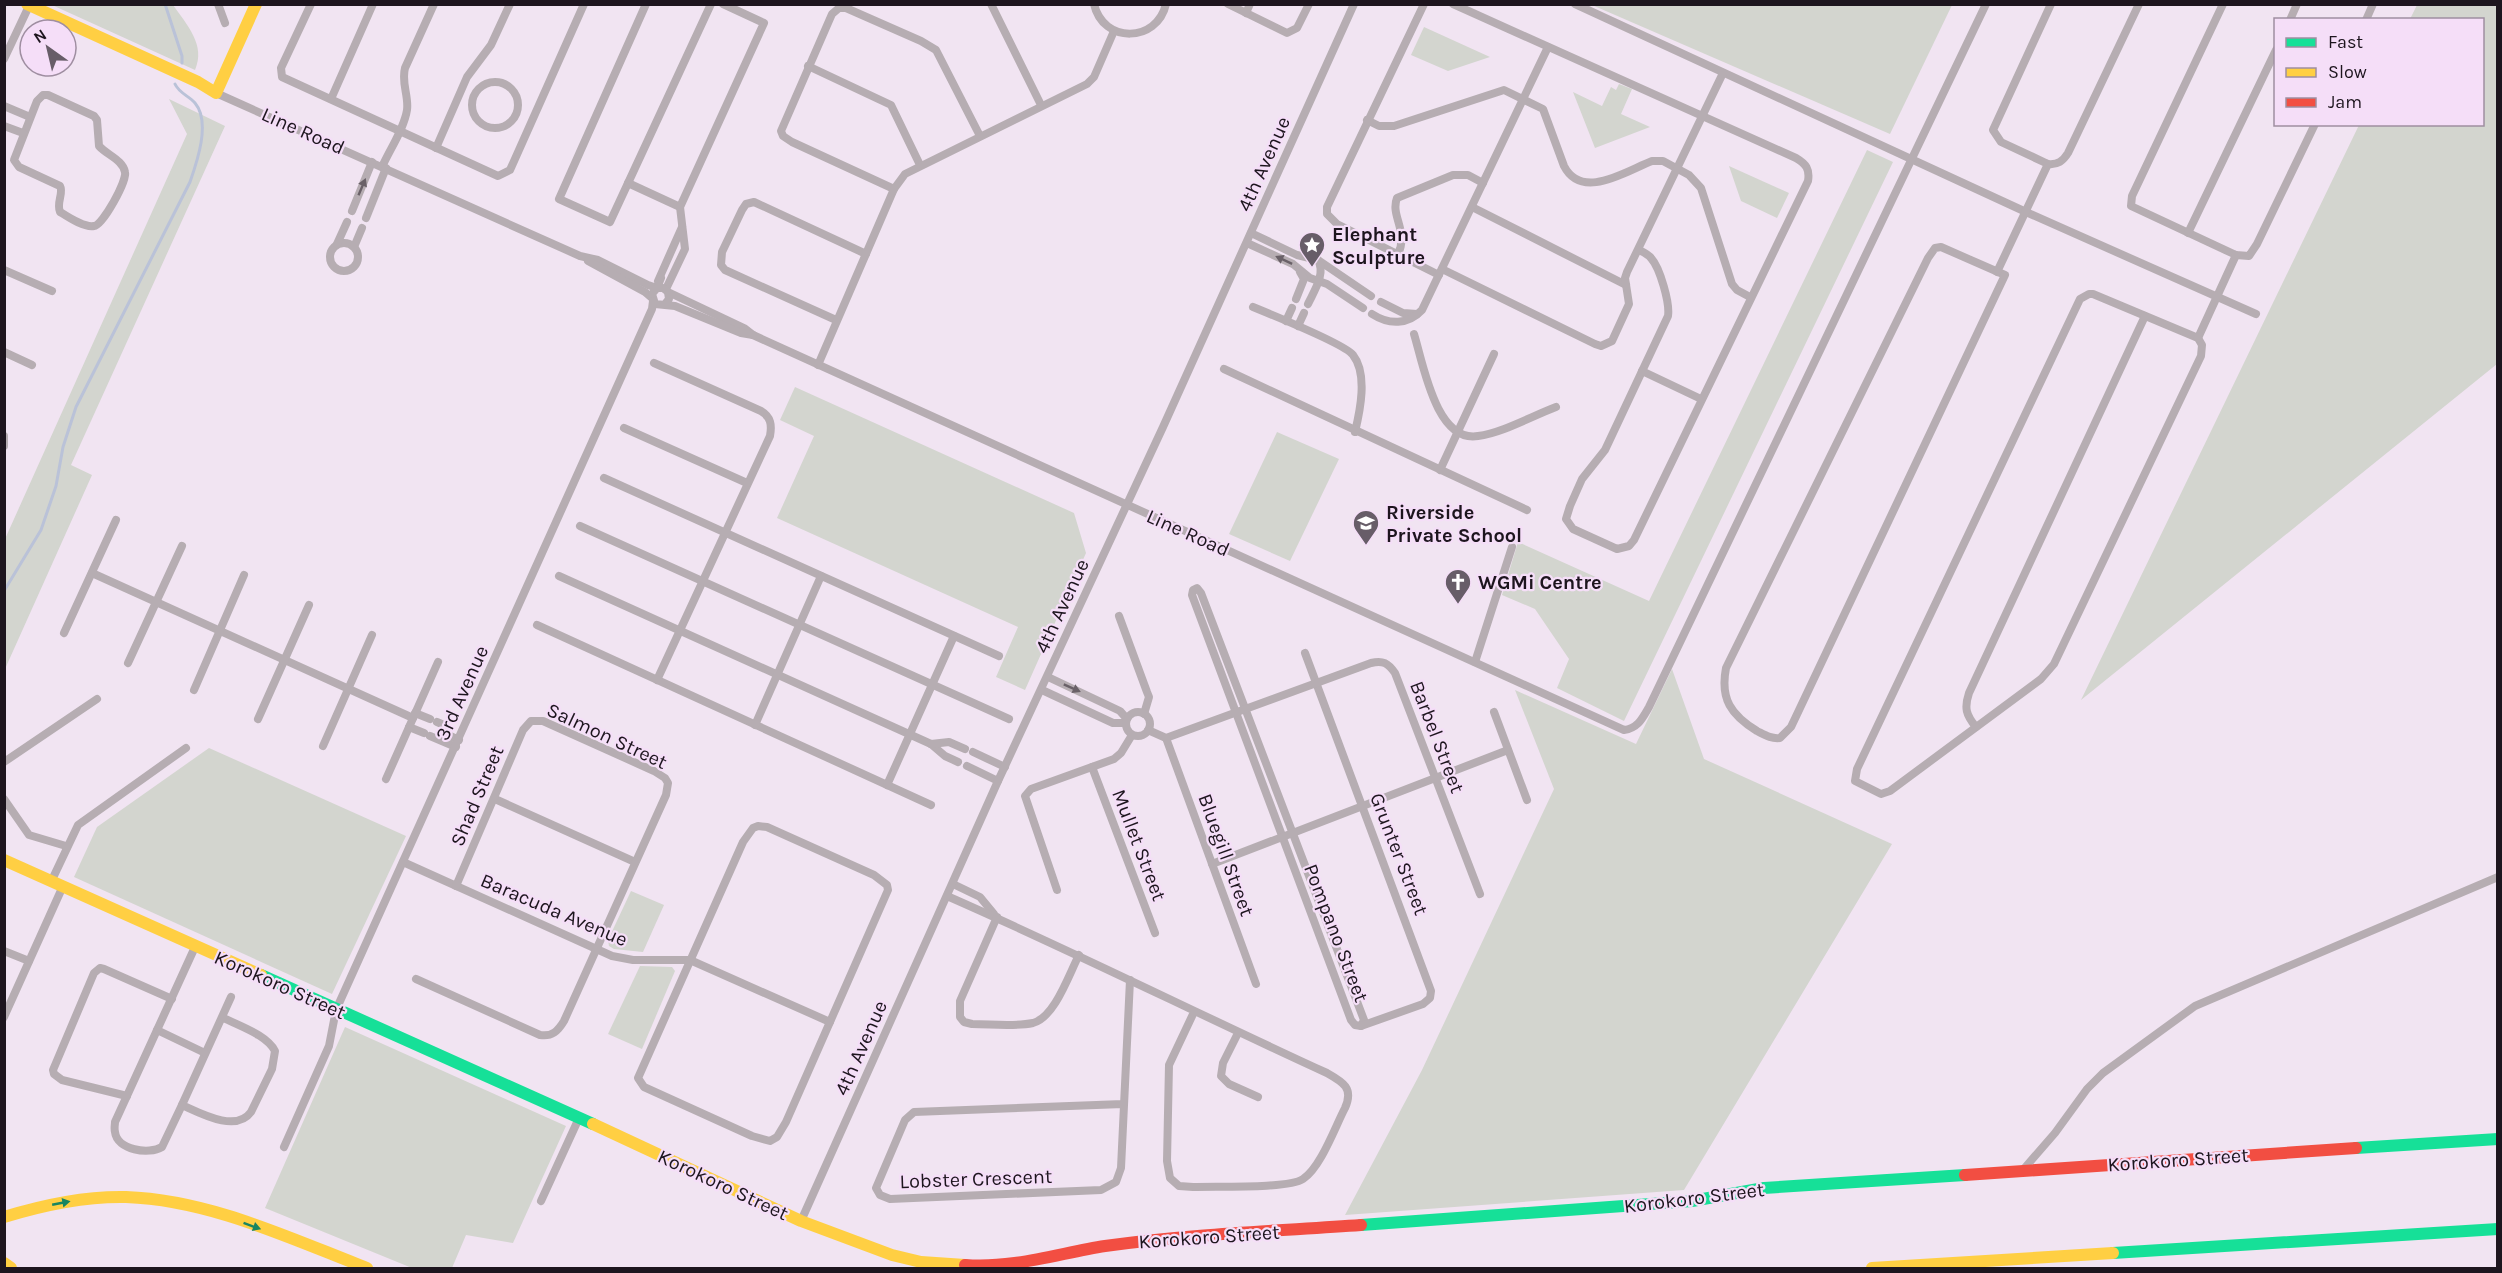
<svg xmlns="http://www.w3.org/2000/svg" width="2502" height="1273" viewBox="0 0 2502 1273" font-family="Karla,sans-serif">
<rect width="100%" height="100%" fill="#f1e4f2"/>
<g fill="#d3d5cf">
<path d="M52,5h121c14,20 33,40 22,65z"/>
<path d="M1592,5h360l-62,129z"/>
<path d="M2417,5h80v359l-416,336 278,-575 123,-1v-104l-72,-1z"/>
<path d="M1424,27l66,30 -42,14 -37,-16z"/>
<path d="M1619,84l13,5 -11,25 29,13 -55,21 -22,-56 29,14 9,-19 5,3z"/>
<path d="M169,99l56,27 -154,339 21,10 -87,194v-130l182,-405z"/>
<path d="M1867,150l26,12 -269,559 -67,-33 12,-29 -34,-50 -33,-14 16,-53 131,59z"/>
<path d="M1729,166l60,27 -12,25 -36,-17z"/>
<path d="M795,387l279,126 12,40 -61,137 -29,-13 22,-50 -241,-109 37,-82 -34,-16z"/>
<path d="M1277,432l62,27 -49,102 -61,-27z"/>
<path d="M1672,669l32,90 188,85 -208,346 -339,25 77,-145 132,-281 -39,-99 121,54z"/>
<path d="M209,748l197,88 -74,158 -258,-117 23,-50z"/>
<path d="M631,891l33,14 -21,47 -29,-3 -5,-3 -1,-6z"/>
<path d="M640,966l32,1 3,4 -33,78 -34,-15z"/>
<path d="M345,1027l221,99 -53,117 -47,-8 -14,33h-40l-147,-60z"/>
</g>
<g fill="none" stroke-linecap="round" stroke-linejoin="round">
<g stroke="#bac2d8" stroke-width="3">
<path d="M165,4l17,52v7"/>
<path d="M4,591l37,-61 15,-44 7,-39 13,-40 114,-225c7,-20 21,-60 5,-79 -6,-7 -16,-10 -20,-19"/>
</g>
<g stroke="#b6adb2" stroke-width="8">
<path d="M218,4l7,19"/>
<path d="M311,4l-30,64 1,9 216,99 12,-6 74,-166"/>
<path d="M646,4l-87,195 51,23 101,-218"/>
<path d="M991,4l50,101"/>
<path d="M1094,4c9,40 63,39 72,0"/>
<path d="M1228,4l59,29 10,-5 12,-24"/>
<path d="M1424,4l-97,203v7l10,10 102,51"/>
<path d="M1453,4l343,154c10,6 14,11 12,23l-174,359 -5,6 -12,3 -44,-20 -7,-10 4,-13 12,-27 23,-29 63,-134c2,-13 -8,-48 -17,-58 -3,-4 -8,-6 -12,-8"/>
<path d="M1575,4l451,208 230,102"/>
<path d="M2051,4l-58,126 8,12 47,22c10,1 15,-3 20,-11l71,-149"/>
<path d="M2223,4l-91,192 -1,10 105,49 13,1 8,-12 58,-120"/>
<path d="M1246,13l4,-9"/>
<path d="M2290,20l7,-16"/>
<path d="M2366,20l7,-16"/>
<path d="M4,59l25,-53"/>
<path d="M808,66l83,39 29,60"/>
<circle cx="495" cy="105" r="23"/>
<path d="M216,93l364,163 18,4 50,25 9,3 4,-10"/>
<path d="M43,95h5l46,21 3,4 2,26c8,9 24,14 26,26 2,9 -22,53 -31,54 -10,2 -26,-9 -34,-14 -4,-9 4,-19 0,-26l-41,-19 -5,-7 23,-59z"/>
<path d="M331,99l42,-95"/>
<path d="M4,106l26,11"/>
<path d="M1367,120l12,6h15l110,-36 39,19 21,57c18,35 62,5 88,-5h11l26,14 12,13 31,96 5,6 13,7"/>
<path d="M4,126l19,7"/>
<path d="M436,148l31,-71 24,-32 19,-41"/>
<path d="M382,167c8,-18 22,-38 25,-57 2,-14 -6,-27 -2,-42l29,-64"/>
<path d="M628,183l52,24"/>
<path d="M894,189l-102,-47 -9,-6 -2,-5 51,-117 7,-6h7l75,33 15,9 44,86"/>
<path d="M1472,207l154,78"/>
<path d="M352,211l20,-49"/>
<path d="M366,218l20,-50"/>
<path d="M1251,233l46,22 21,5 53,36"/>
<path d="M2188,233l88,-183"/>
<circle cx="344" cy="257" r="14"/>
<path d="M1247,243l46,21 17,14 17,6 36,24"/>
<path d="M337,244l10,-22"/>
<path d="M354,247l8,-19"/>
<path d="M1941,247l64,28 -214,452 -11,11c-9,1 -15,-3 -23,-7 -26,-16 -37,-32 -31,-63l202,-410 7,-10z"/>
<path d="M1398,254c11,-23 -8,-38 -1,-56l56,-23h15l15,8"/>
<path d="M588,261l57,31 7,6"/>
<path d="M1442,269l153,75 6,2 11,-5 17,-37 -4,-26 2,-6 96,-199"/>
<path d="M4,270l48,21"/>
<path d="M1997,272l51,-108"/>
<path d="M658,281l24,-54"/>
<path d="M666,289l19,-40 -5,-42 84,-184 -41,-19"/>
<path d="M668,292l76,36 9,7c289,134 581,262 871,395 14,-2 18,-11 25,-23l337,-703"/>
<path d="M2089,294h4l105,44 4,7 -1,11 -147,308 -13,15 -151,112 -9,3 -26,-13 2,-12 223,-470z"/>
<path d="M1296,299l8,-20 -4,-7"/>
<path d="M1381,302l22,11 14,1"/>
<path d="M665,304l4,-5 -1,-7 -5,-4h-6l-5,6 3,10 20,2 66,27 12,2"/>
<path d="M1308,304c6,-13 18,-30 10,-44"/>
<path d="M1253,307c17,7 92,37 100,48 15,19 7,56 2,77"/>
<path d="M1372,314c17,11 36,11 50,-4l126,-263"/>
<path d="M836,320l-111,-50 -4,-5 1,-13 20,-42 4,-6 8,-2 112,52"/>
<path d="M1286,321l6,-13"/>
<path d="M1298,326l6,-13"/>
<path d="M1414,334c9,29 22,109 64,102 24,-3 54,-20 78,-29"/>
<path d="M2198,338l38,-83"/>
<path d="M4,352l28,13"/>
<path d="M654,363l107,48c10,6 11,14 9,25l-113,244"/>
<path d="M818,365l76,-176 11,-15 182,-90 7,-7 20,-46"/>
<path d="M1224,369l303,141"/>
<path d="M1642,371l59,28"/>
<path d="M624,428l123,55"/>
<path d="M4,436v10"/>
<path d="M1440,470l54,-116"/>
<path d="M604,478l395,178"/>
<path d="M580,526l429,193"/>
<path d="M92,573l321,145"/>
<path d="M559,576l372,168 14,12 13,6"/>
<path d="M1197,588l4,5 152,398 11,29 -3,6 -6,-1 -4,-5 -159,-425 1,-5z"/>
<path d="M1119,616l28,76 2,5 -5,17"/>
<path d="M537,625l394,180"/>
<path d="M64,633l52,-113"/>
<path d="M1305,653l126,338 -1,7 -7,6 -62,22"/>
<path d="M1475,662l37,-115"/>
<path d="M128,663l54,-117"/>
<path d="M1048,677l72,34 7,8"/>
<path d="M194,690l50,-115"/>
<path d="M1042,690l71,33h13"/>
<circle cx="1138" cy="724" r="12"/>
<path d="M1494,712l33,88"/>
<path d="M415,713l15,6"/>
<path d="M258,719l51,-114"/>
<path d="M437,722l7,3 4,10 11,5"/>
<path d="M755,725l66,-149"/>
<path d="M409,727l15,6"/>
<path d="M1976,727c-10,-12 -12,-19 -7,-34l176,-377"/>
<path d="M1148,730l18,8 205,-75c12,-3 17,0 24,10l85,221"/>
<path d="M430,736l26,11"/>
<path d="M1166,738l90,246"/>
<path d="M931,744l18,-2 16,7"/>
<path d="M323,746l49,-111"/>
<path d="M973,752l32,15"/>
<path d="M4,762l93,-63"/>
<path d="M967,766l31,15"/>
<path d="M1092,767l63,166"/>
<path d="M386,779l52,-117"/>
<path d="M887,785l67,-149"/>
<path d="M4,799l25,36 37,11"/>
<path d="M495,799l140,63"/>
<path d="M758,826l9,1 107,48 13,10 1,5 -102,232 -9,15 -7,4 -18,-5 -108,-49 -6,-9 105,-236 10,-14z"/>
<path d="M403,862l209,94 21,4h57l140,62"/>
<path d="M1212,864l296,-114"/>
<path d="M51,882l27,-57 108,-77"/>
<path d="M953,884l27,13 14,17"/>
<path d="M1057,890l-32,-94 6,-7 83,-30 7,-6 11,-18"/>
<path d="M947,896c128,56 253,119 380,177 16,9 27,15 18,35 -10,19 -24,59 -42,71 -15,10 -88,7 -110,8l-14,-1 -9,-8 -3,-17 2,-96 25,-53"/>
<path d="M997,917l-37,84v16l4,5 8,2c19,0 42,3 61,-1 22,-6 36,-49 46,-68"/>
<path d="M4,951l25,10"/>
<path d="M416,979l124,56c12,2 18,-4 24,-14l102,-226 2,-12 -3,-5 -11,-7 -111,-50h-12l-8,9 -67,156"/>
<path d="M4,1017l59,-131"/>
<path d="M222,1017c16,9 44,17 53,34l-3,18 -21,43c-15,21 -51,1 -69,-7l49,-108"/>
<path d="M157,1030l48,23"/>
<path d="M1238,1033l-15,30 -2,13 8,8 29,13"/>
<path d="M127,1096l-65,-16 -8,-6 -1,-4 41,-97 6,-5 4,1 68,30"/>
<path d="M1123,1104l-209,8 -9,8 -29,68 4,7 10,4 211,-9 15,-8 5,-14 9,-188"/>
<path d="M182,1105l-20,42c-13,8 -45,3 -47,-15 -1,-4 0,-7 0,-10l80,-175"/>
<path d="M284,1147l45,-101 7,-36 316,-701 1,-8"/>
<path d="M2022,1171l33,-38 32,-44 16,-16 92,-67 303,-129"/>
<path d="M541,1201l38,-83"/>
<path d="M801,1221l197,-440 165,-354 191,-423"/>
</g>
<g stroke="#16e098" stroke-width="12">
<path d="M261,975l332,149"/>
<path d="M2356,1148l142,-9"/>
<path d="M1361,1225l331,-24 72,-13 201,-13"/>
<path d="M2113,1253l385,-24"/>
</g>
<g stroke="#ffcf43" stroke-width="12">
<path d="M27,4l171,78 18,11 40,-89"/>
<path d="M4,860l257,115"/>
<path d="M593,1124l208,97 91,34 29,7 44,3"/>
<path d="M4,1217c39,-12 80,-21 122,-20 84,3 163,41 241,71"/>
<path d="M4,1263l7,5"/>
<path d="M1872,1268l241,-15"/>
</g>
<g stroke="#f24e42" stroke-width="12">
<path d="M1965,1175l391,-27"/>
<path d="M965,1265c47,4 95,-12 140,-19 85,-12 171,-15 256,-21"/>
</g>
</g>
<defs><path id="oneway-solid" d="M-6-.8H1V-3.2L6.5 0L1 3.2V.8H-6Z" transform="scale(1.5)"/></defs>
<g fill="#6a6168">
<use href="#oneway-solid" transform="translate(362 187) rotate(-67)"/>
<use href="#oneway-solid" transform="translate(1284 260) rotate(-155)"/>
<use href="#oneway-solid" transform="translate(1072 688) rotate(24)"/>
</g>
<g fill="#198561">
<use href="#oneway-solid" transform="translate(61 1203) rotate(-11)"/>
<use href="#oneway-solid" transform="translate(252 1226) rotate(20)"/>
</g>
<defs>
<g id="sight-pin" transform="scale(1.35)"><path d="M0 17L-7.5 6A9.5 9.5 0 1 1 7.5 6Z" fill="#675d68" stroke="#f5def8"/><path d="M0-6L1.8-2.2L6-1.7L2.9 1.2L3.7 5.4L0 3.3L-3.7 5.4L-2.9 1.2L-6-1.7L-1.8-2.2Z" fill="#fff"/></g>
<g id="school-pin" transform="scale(1.35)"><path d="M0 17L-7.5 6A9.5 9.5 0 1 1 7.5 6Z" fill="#675d68" stroke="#f5def8"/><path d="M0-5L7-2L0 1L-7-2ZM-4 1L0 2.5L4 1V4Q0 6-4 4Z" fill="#fff"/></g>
<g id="church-pin" transform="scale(1.35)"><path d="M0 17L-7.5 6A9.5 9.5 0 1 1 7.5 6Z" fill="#675d68" stroke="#f5def8"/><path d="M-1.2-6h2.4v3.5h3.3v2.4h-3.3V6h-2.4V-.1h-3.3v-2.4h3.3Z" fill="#fff"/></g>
</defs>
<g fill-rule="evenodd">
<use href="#sight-pin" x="1312" y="245"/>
<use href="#school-pin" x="1366" y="523"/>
<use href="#church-pin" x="1458" y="582"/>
</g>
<g text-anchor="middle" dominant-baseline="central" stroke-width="4.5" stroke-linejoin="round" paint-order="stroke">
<g font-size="20" fill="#1d151e" stroke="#f5def8">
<text transform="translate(303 131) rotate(24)">Line Road</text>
<text transform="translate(1264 164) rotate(-66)">4th Avenue</text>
<text transform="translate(1188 533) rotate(24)">Line Road</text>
<text transform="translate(1062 606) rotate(-65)">4th Avenue</text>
<text transform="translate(462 693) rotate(-66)">3rd Avenue</text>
<text transform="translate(607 736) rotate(25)">Salmon Street</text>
<text transform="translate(1437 737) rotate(69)">Barbel Street</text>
<text transform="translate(477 796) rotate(-67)">Shad Street</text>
<text transform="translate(1139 845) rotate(69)">Mullet Street</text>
<text transform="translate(1399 854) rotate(69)">Grunter Street</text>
<text transform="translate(1226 855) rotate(70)">Bluegill Street</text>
<text transform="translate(554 910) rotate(23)">Baracuda Avenue</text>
<text transform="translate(1336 933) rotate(69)">Pompano Street</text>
<text transform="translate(280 985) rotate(24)">Korokoro Street</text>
<text transform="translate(861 1048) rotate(-66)">4th Avenue</text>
<text transform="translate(2178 1160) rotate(-4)">Korokoro Street</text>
<text transform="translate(976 1179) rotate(-2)">Lobster Crescent</text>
<text transform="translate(723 1185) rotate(25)">Korokoro Street</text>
<text transform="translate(1694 1198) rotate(-7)">Korokoro Street</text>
<text transform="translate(1209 1237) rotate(-4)">Korokoro Street</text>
</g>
<g font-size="20" font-weight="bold" fill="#1d151e" stroke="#f5def8" text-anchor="start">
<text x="1332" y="234">Elephant<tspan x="1332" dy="23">Sculpture</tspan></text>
<text x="1386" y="512">Riverside<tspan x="1386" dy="23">Private School</tspan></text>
<text x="1478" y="582">WGMi Centre</text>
</g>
</g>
<rect width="2502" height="1273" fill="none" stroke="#1d151e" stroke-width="12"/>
<rect x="2274" y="18" width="210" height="108" fill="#f5def8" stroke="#9f8ea1" stroke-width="1.5"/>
<rect x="2286" y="38" width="30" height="9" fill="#16e098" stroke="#9f8ea1" stroke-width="1.5"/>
<text x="2328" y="48" font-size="18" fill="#1d151e">Fast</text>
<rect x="2286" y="68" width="30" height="9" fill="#ffcf43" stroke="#9f8ea1" stroke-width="1.5"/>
<text x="2328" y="78" font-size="18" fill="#1d151e">Slow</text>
<rect x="2286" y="98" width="30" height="9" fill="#f24e42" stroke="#9f8ea1" stroke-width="1.5"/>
<text x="2328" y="108" font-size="18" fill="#1d151e">Jam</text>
<g transform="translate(48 48) rotate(326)"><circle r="28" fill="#f5def8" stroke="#9f8ea1" stroke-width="1.5"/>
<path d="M0-4.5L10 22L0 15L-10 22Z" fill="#675d68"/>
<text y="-9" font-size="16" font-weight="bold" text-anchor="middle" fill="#1d151e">N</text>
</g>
</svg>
